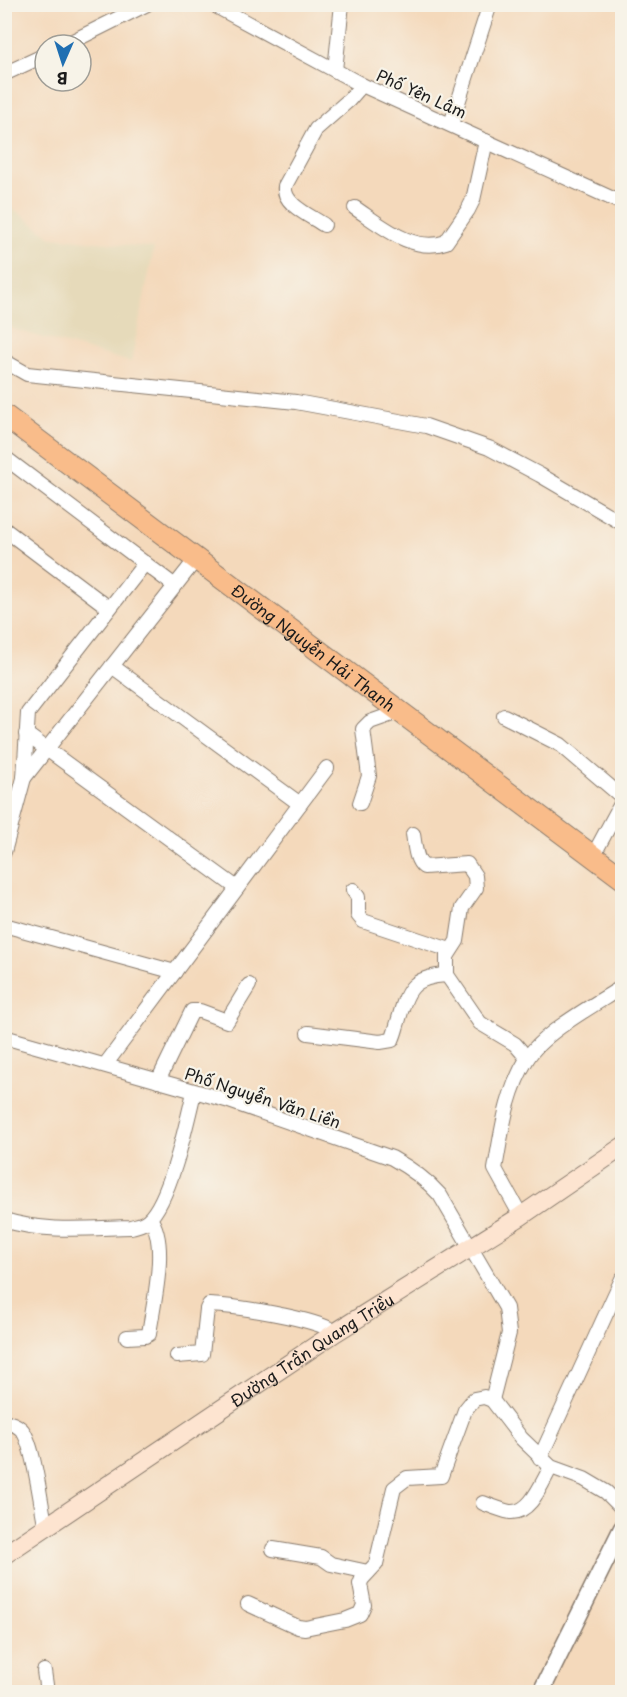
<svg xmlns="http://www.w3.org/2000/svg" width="627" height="1697" viewBox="0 0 627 1697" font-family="'Playpen Sans',sans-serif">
<rect width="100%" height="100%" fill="#f7f3e8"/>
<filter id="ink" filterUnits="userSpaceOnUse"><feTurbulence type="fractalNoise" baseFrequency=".0167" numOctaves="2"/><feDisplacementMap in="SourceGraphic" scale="12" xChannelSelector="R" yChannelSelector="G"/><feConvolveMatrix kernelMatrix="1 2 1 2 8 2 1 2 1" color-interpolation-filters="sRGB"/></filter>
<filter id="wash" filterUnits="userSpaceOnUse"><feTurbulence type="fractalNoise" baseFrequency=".008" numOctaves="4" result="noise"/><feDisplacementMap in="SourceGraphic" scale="24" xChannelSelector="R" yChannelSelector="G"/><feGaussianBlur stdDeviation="1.35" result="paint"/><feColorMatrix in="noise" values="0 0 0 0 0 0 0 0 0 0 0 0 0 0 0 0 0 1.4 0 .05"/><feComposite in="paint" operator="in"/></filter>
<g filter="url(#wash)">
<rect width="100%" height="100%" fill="#f4d9bb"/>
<path fill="#e6daba" d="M4,202l47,35 103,11 -23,114 -115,-32 -11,-7z"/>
</g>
<g filter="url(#ink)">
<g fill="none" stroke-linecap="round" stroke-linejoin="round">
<g stroke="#887a6c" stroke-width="16">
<g id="minor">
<path d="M212,4l150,81 260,118"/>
<path d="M65,45l82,-41"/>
<path d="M335,70l7,-66"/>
<path d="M4,74l41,-19"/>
<path d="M451,124l39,-120"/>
<path d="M355,208c26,17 58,46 91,34l22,-32 5,-10 13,-59"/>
<path d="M324,225c-13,-9 -42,-21 -39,-39l31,-57 33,-29 13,-15"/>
<path d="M4,361l23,13 269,28 130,24 63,22 51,27 82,48"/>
<path d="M4,457l171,129"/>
<path d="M4,529l105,79"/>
<path d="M112,666l188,138"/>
<path d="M504,716l57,29 61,52"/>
<path d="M26,734l211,154"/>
<path d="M24,778l173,-220"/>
<path d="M360,803l9,-27 -6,-47 7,-7 31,-11"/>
<path d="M413,834c2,11 2,26 11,33l43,-3 8,12 1,12 -14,20 -5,33 -9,14"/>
<path d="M4,852l20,-74 4,-65 117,-150"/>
<path d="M593,856l29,-54"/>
<path d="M353,890l5,7v18l5,6 84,28v26l33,48 35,21 12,14"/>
<path d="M4,925l171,47"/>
<path d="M308,1033l72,9 12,-2c3,-6 4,-12 6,-18 9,-32 13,-45 49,-47"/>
<path d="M4,1037l222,63 166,58c18,10 34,21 48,37l66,113 3,25 -17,67"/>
<path d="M105,1065l222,-297"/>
<path d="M158,1081l34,-70h8l27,10 22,-36"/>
<path d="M521,1216l-26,-47c7,-38 11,-76 32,-110 15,-26 69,-55 95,-72"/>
<path d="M4,1220c41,13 85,8 127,7 6,-2 12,-2 17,-7 22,-19 39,-98 46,-128"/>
<path d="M127,1337l18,-1 4,-2c4,-29 20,-92 1,-115"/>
<path d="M177,1356l25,-2 5,-45 2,-4c28,1 104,13 127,27"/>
<path d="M4,1422c7,1 12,2 17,7 13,12 20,79 25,99"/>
<path d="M540,1458l82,-179"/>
<path d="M483,1503c8,3 18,7 27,9 21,2 32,-30 41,-45"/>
<path d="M273,1549l48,8 10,7 37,8"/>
<path d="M248,1604l50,23 7,1 40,-8 15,-6 4,-9 -4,-21 2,-5 14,-15 18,-76 13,-10 34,-2 24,-66 9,-11 10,-2 8,3 29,38 30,29 33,12 22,13 16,16"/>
<path d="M44,1671l3,21"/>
</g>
</g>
<g stroke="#887a6c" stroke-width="19">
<path id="tertiary" d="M541,1692l81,-164"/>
</g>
<g stroke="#887a6c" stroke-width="20">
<g id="secondary">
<path id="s1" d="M4,1555l332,-223 185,-116 101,-69"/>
</g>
</g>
<g stroke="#887a6c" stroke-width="23">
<g id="trunk">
<path id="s2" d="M4,415l618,463"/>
</g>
</g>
<use href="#minor" stroke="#fff" stroke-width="14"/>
<use href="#tertiary" stroke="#fff" stroke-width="16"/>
<use href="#secondary" stroke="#fde4d0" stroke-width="18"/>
<use href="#trunk" stroke="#f9bc8a" stroke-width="21"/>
</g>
</g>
<g text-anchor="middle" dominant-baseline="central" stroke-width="4.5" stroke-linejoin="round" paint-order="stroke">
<g font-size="16" fill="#1c1c1c" stroke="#f7f3e8">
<text transform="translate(422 93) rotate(24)">Phố Yên Lâm</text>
<text stroke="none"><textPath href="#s2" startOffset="387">Đường Nguyễn Hải Thanh</textPath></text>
<text transform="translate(263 1097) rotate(18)">Phố Nguyễn Văn Liền</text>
<text stroke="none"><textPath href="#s1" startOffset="370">Đường Trần Quang Triều</textPath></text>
</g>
</g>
<rect width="627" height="1697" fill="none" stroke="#f7f3e8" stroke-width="24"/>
<g transform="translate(63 63) rotate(183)"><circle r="28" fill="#f7f3e8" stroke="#9f9d96" stroke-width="1.5"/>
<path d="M0-4.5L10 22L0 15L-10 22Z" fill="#1f6fb2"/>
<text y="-9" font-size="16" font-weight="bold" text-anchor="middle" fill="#1c1c1c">B</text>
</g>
</svg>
